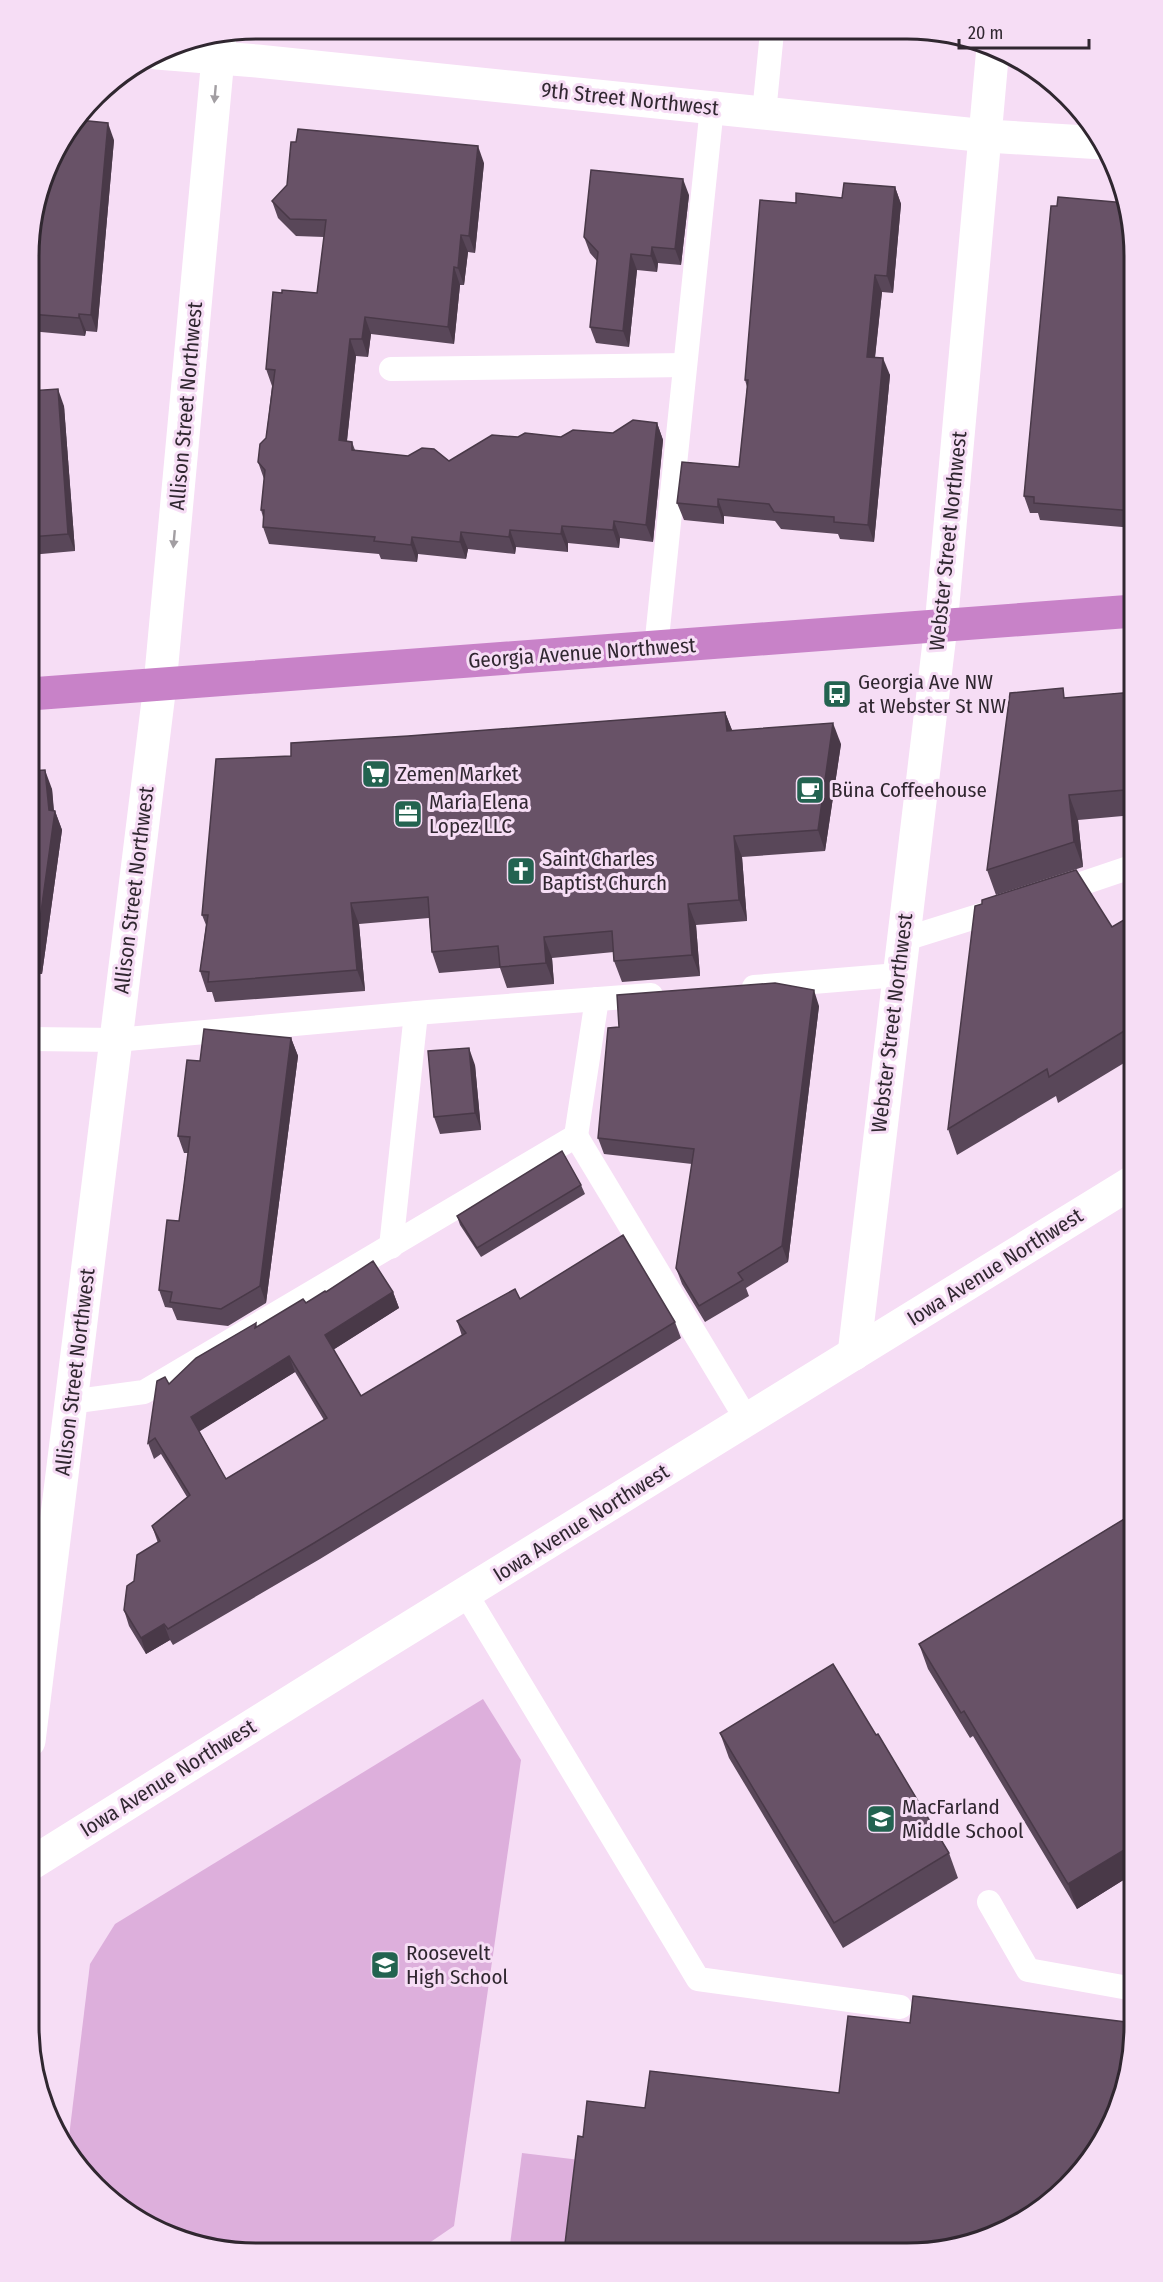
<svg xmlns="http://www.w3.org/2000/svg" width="1163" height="2282" viewBox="0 0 1163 2282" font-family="'Fira Sans Condensed',sans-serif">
<rect width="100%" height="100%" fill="#f6ddf5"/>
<g fill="#ddafdc">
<path d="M483,1699l38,61 -67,466 -38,26h-109l-143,-19 -58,-36 -39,-44 23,-189 25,-40z"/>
<path d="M522,2153l58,7 -12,93 -59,-1z"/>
</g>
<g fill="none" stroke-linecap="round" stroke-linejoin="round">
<g stroke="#fff" stroke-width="24">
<path d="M764,113l8,-81"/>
<path d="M391,369l294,-4"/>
<path d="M656,648l56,-541"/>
<path d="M1054,893l80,-27"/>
<path d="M902,940l102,-32"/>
<path d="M754,987l144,-12"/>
<path d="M30,1039l86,1 312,-28 223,-17"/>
<path d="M576,1136l171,284"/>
<path d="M391,1247l25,-234"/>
<path d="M70,1402l74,-10 432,-256 21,-137"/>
<path d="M466,1594l232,385 202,28"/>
<path d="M989,1902l39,68 106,19"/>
</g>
<g stroke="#fff" stroke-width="33">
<path d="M157,53l100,8 730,75 116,7"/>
<path d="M854,1354l87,-728 52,-579"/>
<path d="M29,1865l341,-213 764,-471"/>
</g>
<path stroke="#fff" stroke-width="33" d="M29,1741l131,-1056 60,-649"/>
<path stroke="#c882c8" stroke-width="33" d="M30,694l1104,-83"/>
</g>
<g fill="#594759" fill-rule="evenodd">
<path d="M838,32h36v6l-35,-3z"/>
<path d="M114,140l-17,192 -11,-1 -1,5 -55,-5v-104z"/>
<path d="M484,163l-9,90 -7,-1 -4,33h-4l-6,59 -83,-10 -3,23 -12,-1 -9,85 5,1 3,8 94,11 69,-24h43l52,-4 44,-10 6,17 -10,102 -33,-4 -1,10 -51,-5v9l-52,-5 -1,7 -47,-5 -2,10 -48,-5 -1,8 -36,-3 -2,-5 -110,-10 -6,-17v-10l-2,-7 3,-31 -6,-17 8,-24 6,-52 -6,-17 16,-76h35l7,-56 -28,-1 -18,-18 -6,-17z"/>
<path d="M895,187l6,17 -8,89 -11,-1 -7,66 15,17 -16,167 -34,-3 -2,-5 -57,-5 -6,-8 -51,-5v8l-40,-4 -7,-17 62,-36 8,-80 -2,-7 51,-177 46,-5z"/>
<path d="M689,195l-8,70 -23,-2 -1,9 -20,-2 -8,77 -33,-4 -6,-16 7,-66 -7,-8 -6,-16z"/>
<path d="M1134,256v272l-94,-8 -2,-7h-8l-6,-17z"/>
<path d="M30,391l34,15 11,145 -45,4z"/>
<path d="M1134,692v123l-56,5 5,47 -87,28 -9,-25 79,-172z"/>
<path d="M725,712l7,18 109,14 -16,107 -83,6 5,64 -51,4 4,51 -78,6 -8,-21v-9l-62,6 2,26 -47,4 -7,-20 -61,5 -7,-21 -3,-34 -70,6 6,67 -150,11 -3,-10h-5l-7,-21 6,-46 -4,-10 89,-159 117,-20z"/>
<path d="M30,771l22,18 2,21 1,1 7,19 -20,144h-6l-6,44z"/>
<path d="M1134,914v143l-76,46 -2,-7 -99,59 -9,-26 164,-202z"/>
<path d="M819,1006l-31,256 -42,26 3,8 -44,26 -23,-38 -6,-16 16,-104 -88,-10 -6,-16 21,-111z"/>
<path d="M291,1038l7,18 -32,247 -38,23 -51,-6 -5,-12 -7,-1 -6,-17 20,-69 9,-68h-4l-6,-17 22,-75z"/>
<path d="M475,1065l6,65 -41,4 -6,-17z"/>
<path d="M581,1185l4,9 -104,63 -21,-32 -3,-9z"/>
<path d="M326,1292h67l6,16 -66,42 28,46 101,-60 -5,-15 63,-22 155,23 6,16 -361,221 -147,86 -3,-5 -24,14 -17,-28 -5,-16 10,-29 24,-38 -6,-17 35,-29 -26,-43 -7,5 -6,-16 21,-59 87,-61 1,4zM295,1372l29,48 -98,59 -27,-48z"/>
<path d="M1134,1513v363l-1,-2 -56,35 -104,-173 -3,2 -42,-69 -9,-25z"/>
<path d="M720,1733l156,2 73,118 9,25 -115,70 -114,-190z"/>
</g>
<g fill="#493948">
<path d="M108,123l6,17 -17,192 -6,-17z"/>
<path d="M478,146l6,17 -9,90 -6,-17z"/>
<path d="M683,179l6,16 -8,70 -6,-16z"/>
<path d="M895,187l6,17 -8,89 -6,-17z"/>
<path d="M461,235l7,17 -4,33 -6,-17z"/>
<path d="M652,247l6,16 -1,9 -6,-16z"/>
<path d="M631,254l6,16 -8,77 -6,-16z"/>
<path d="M454,267l6,18 -6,59 -6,-17z"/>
<path d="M875,275l7,17 -9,82 -6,-17z"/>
<path d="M79,314l7,17 -1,5 -6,-18z"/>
<path d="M365,317l6,17 -3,23 -6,-18z"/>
<path d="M350,339l6,17 -11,102 -6,-18z"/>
<path d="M883,358l7,17 -16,167 -6,-17z"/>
<path d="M58,389l6,17 11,145 -7,-17z"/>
<path d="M657,423l6,17 -10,102 -7,-17z"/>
<path d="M718,499l6,17v8l-6,-17z"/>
<path d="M614,521l6,17 -1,10 -6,-18z"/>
<path d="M562,526l6,17v9l-7,-18z"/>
<path d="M510,530l6,17 -1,7 -6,-17z"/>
<path d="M461,532l7,17 -2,10 -6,-17z"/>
<path d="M412,537l6,17 -1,8 -6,-17z"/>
<path d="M725,712l8,21 -6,-2z"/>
<path d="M833,723l8,21 -16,107 -7,-21z"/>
<path d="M45,770l7,19 2,27 1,-5 7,19 -20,144 -7,-19 14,-145z"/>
<path d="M1125,783l9,25v6l-9,-24z"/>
<path d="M1069,795l9,25 5,47 -9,-25z"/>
<path d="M734,836l8,21 5,64 -8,-21z"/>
<path d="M351,903l8,21 6,67 -8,-21z"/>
<path d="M688,904l8,21 4,51 -8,-21z"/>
<path d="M544,937l8,21 2,26 -8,-21z"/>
<path d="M30,957l6,17 -6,44z"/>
<path d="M814,990l5,16 -31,256 -6,-16z"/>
<path d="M291,1038l7,18 -32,247 -6,-17z"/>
<path d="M469,1048l6,17 6,65 -6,-17z"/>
<path d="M393,1292l6,16 -68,43 -6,-16z"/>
<path d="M289,1356l6,16 -98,61 -6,-16z"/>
<path d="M164,1624l6,16 -24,14 -5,-16z"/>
<path d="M1124,1850l9,24 -56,35 -9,-25z"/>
</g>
<g fill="#685267" stroke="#493948" stroke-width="1.5" fill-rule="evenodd">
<path d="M79,120l29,3 -17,192 -12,-1v4l-49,-4v-87l22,-72z"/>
<path d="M298,129l180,17 -9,90 -8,-1 -3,33 -4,-1 -6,60 -83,-10 -3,22h-12l-11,101 13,2v8l56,6 14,-8 12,1 15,12 43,-26 26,2 7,-4 36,4 12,-7 40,3 20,-13 24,3 -11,102 -32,-4 -1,9 -51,-4 -1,8 -51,-4 -1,7 -48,-5 -1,10 -48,-5 -1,8 -37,-4 1,-4 -112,-10 1,-17h-3l4,-40 -7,-8 2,-18 6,-6 9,-68 -9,-1 7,-77 9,1v-3l35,3 9,-73 -36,-1 -18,-18 15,-16 4,-43h5z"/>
<path d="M591,170l92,9 -8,70 -23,-2 -1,9 -20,-2 -8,77 -33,-4 8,-75 -14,-15z"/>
<path d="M844,183l51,4 -8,89 -12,-1 -8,82 16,1 -15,167 -34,-3v-5l-60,-5 -5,-8 -51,-5v8l-41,-4 5,-41 57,5 9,-87h-3l15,-180 36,3v-10l46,5z"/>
<path d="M1058,197l68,6 8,53v255l-100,-8v-6l-10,-1 27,-290h6z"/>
<path d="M58,389l10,145 -38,3v-146z"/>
<path d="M1063,688l1,10 70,-6v90l-9,1v7l-56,5 5,47 -87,28 23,-177z"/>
<path d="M725,712l2,19 106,-8 -15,107 -84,6 5,64 -51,4 4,51 -78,6 -2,-30 -68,6 2,26 -46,4 -2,-21 -66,6 -4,-55 -77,6 6,67 -149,12 1,-10 -9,-1 8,-56h-6l14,-156 75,-3v-13l117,-7z"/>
<path d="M45,770l4,40 6,1 -20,144h-5v-184z"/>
<path d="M1076,870l36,57 22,-13v111l-85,52 -2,-8 -99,60 27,-223 7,-2v-4z"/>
<path d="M775,983l39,7 -32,256 -44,27 5,7 -44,26 -23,-38 18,-119 -96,-11 10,-110 11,-1 -2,-32z"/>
<path d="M204,1029l87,9 -31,248 -39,23 -51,-7 2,-10 -13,-2 8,-70 12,1 5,-36 6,-48 -12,-1 9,-76 13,1z"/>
<path d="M469,1048l6,65 -41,4 -6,-66z"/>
<path d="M562,1151l19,34 -104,63 -20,-32z"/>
<path d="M623,1235l52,87 -361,221 -146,86 -4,-5 -23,14 -17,-28 3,-24 7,-5 3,-26 23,-14 -8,-15 38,-31 -35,-57 -7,5 9,-62 8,-4 4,7 27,-26 60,-35 -1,5 48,-29 3,4 19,-12 1,1 47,-31 20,31 -68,43 36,61 105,-63 -9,-12 58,-32 5,10zM289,1356l38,62 -101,61 -35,-62z"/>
<path d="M1134,1513v353l-10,-16 -56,34 -104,-173 -3,2 -42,-69z"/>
<path d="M833,1664l43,71 2,-1 71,119 -115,70 -114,-190z"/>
<path d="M913,1996l221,27v18l-17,72 -30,52 -53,50 -54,27 -73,11 -343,-1 14,-116 5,1 4,-36 58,7 5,-37 189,22 9,-77 62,7z"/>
</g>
<defs><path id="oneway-solid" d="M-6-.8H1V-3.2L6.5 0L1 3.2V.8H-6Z" transform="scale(1.5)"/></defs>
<g fill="#a29ea2">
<use href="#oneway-solid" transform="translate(215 94) rotate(95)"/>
<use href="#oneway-solid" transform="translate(174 539) rotate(95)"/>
</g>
<defs>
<g id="bus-square" transform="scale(1.5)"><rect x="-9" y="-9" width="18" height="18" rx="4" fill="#236350" stroke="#f6ddf5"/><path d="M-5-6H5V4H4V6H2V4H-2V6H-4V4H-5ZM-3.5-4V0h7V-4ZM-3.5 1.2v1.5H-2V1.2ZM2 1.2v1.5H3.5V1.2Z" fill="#fff"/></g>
<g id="supermarket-square" transform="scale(1.5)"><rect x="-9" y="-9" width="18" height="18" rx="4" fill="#236350" stroke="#f6ddf5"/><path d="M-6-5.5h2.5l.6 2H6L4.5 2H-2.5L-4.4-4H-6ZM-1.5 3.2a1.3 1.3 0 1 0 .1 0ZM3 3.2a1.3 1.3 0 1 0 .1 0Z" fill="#fff"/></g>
<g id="cafe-square" transform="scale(1.5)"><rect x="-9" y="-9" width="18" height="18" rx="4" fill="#236350" stroke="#f6ddf5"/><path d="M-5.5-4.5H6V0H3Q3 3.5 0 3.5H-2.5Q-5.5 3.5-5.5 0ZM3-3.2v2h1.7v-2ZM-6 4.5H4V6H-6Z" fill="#fff"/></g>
<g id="office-square" transform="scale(1.5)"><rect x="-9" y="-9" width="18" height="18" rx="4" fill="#236350" stroke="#f6ddf5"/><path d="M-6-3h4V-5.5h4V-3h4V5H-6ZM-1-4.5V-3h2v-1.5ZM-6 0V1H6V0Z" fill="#fff"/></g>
<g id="church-square" transform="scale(1.5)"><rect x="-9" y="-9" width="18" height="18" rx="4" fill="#236350" stroke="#f6ddf5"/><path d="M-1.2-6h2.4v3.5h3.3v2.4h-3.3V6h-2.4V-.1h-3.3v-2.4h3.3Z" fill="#fff"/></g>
<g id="school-square" transform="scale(1.5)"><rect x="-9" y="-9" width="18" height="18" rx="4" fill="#236350" stroke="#f6ddf5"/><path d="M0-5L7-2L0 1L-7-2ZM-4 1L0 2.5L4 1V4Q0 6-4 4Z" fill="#fff"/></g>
</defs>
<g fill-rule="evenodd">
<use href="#bus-square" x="837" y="694"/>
<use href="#supermarket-square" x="376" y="774"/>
<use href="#cafe-square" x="810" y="790"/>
<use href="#office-square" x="408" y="814"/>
<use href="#church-square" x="521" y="871"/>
<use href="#school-square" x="881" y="1819"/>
<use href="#school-square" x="385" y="1965"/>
</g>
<g text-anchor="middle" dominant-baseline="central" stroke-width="6" stroke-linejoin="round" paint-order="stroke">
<g font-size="21" fill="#302730" stroke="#f6ddf5">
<text transform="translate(630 99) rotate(6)">9th Street Northwest</text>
<text transform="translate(186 406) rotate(-85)">Allison Street Northwest</text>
<text transform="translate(948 541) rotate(-84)">Webster Street Northwest</text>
<text transform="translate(582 653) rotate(-4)">Georgia Avenue Northwest</text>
<text transform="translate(134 890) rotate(-83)">Allison Street Northwest</text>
<text transform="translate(892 1023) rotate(-83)">Webster Street Northwest</text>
<text transform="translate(995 1267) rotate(-32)">Iowa Avenue Northwest</text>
<text transform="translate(75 1372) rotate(-83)">Allison Street Northwest</text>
<text transform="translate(581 1523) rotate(-32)">Iowa Avenue Northwest</text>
<text transform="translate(168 1778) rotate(-32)">Iowa Avenue Northwest</text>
</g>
<g font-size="21" fill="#302730" stroke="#f6ddf5" text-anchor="start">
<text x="858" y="682">Georgia Ave NW<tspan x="858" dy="24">at Webster St NW</tspan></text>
<text x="397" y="774">Zemen Market</text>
<text x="831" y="790">Büna Coffeehouse</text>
<text x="429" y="802">Maria Elena<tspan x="429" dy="24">Lopez LLC</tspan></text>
<text x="542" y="859">Saint Charles<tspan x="542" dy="24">Baptist Church</tspan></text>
<text x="902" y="1807">MacFarland<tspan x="902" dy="24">Middle School</tspan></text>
<text x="406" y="1953">Roosevelt<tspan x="406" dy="24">High School</tspan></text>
</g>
</g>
<path d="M0 0H1163V2282H0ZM256 39H907A217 217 0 0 1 1124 256V2026A217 217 0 0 1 907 2243H256A217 217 0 0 1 39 2026V256A217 217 0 0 1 256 39Z" fill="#f6ddf5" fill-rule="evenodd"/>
<path fill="none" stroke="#302730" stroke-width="3" d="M256 39H907A217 217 0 0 1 1124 256V2026A217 217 0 0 1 907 2243H256A217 217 0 0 1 39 2026V256A217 217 0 0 1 256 39Z"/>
<path d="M959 39v9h130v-9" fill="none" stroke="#302730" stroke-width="3"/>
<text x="968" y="39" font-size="18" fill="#302730" stroke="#f6ddf5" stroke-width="4.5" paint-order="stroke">20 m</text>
</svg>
